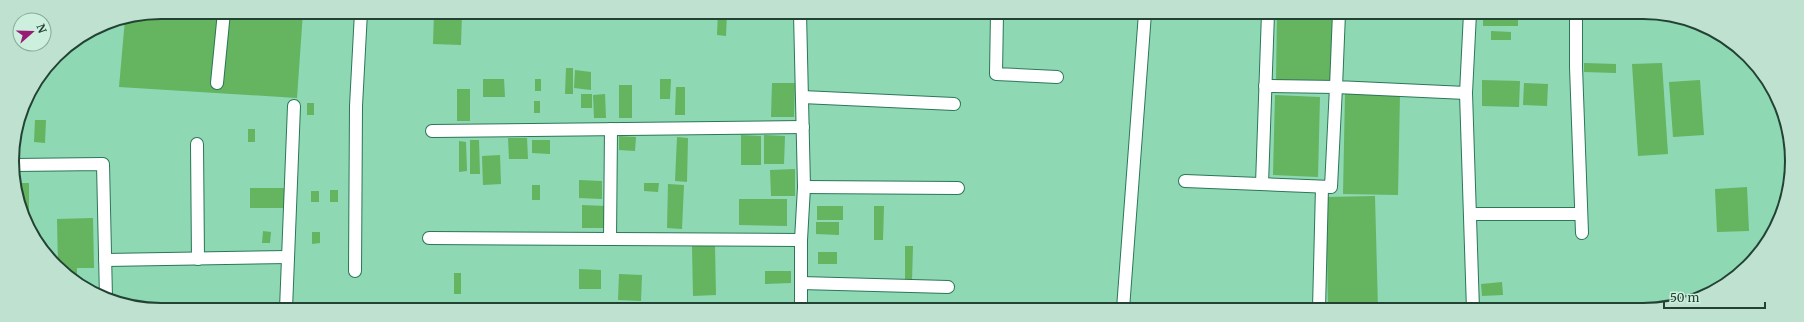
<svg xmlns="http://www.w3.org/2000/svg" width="1804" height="322" viewBox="0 0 1804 322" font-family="Merriweather,serif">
<rect width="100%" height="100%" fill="#8ed8b4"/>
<g fill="#64b460">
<path d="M161,12h142l-6,86 -178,-11 6,-68z"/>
<path d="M434,12h28l-1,33 -28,-1z"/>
<path d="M718,12h9l-1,24 -9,-1z"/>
<path d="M1277,13h55l-1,68 -55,-1z"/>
<path d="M1483,19l35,1v6h-35z"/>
<path d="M1491,31l20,1v8h-20z"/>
<path d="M1584,63l32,1v9l-32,-1z"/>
<path d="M1662,63l6,91 -30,2 -6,-92z"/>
<path d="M566,68h7v26h-8z"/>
<path d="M575,70l16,2v18l-17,-2z"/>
<path d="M483,79h21l1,18h-22z"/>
<rect x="535" y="79" width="6" height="12"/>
<path d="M660,79h11l-1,20h-10z"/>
<path d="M1482,80l38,1 -1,26 -37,-1z"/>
<path d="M1700,80l4,55 -31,2 -4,-55z"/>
<path d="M772,83h23l-1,34h-23z"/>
<path d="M1524,83l24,1 -1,22 -24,-1z"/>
<rect x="619" y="85" width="13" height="33"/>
<path d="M676,87h9v28h-10z"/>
<rect x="457" y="89" width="13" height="32"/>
<path d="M1345,93l55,1 -2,101 -55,-1z"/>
<rect x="581" y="94" width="11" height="14"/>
<path d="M605,94l1,24h-12l-1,-23z"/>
<path d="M1275,95l45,2 -2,80 -45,-2z"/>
<rect x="534" y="101" width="6" height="12"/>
<rect x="307" y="103" width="7" height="12"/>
<path d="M35,120h11l-1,23 -11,-1z"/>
<rect x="248" y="129" width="7" height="13"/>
<path d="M741,135l20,1v29h-20z"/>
<path d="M764,135l21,1 -1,28h-20z"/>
<path d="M619,136l17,1 -1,14 -16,-1z"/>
<path d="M677,137l11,1 -1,44 -12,-1z"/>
<path d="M508,138h19l1,21h-19z"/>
<path d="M470,140h9l1,34h-10z"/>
<path d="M532,140h18v14l-18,-1z"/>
<path d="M459,141l7,1 1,29 -8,1z"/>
<path d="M500,155l1,29 -18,1 -1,-29z"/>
<path d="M795,169v27h-24l-1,-26z"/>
<path d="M579,180l23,1v18l-23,-1z"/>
<path d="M16,183h13v27l-9,-1z"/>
<path d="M644,183h15l-1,9 -14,-1z"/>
<path d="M668,184l16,1 -2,44 -15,-1z"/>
<rect x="532" y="185" width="8" height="15"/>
<path d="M1747,187l2,44 -32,1 -2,-43z"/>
<rect x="250" y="188" width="37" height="20"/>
<rect x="330" y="190" width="8" height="12"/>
<rect x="311" y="191" width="8" height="11"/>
<path d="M1375,196l3,113h-50l-2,-112z"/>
<path d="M739,199h48v27l-48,-1z"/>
<path d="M582,205l24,1 -1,22h-23z"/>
<rect x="817" y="206" width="26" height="14"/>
<path d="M874,206h10l-1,34h-9z"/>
<path d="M93,218l1,50h-17v13l-19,-15 -1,-47z"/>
<path d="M816,222h23v13l-23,-1z"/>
<path d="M263,231l8,1 -1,11h-8z"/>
<path d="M312,232h8v11l-8,1z"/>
<path d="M692,246h23l1,49 -23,1z"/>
<path d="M905,246h8l-1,35 -7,-1z"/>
<rect x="818" y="252" width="19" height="12"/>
<path d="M579,269l22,1v19h-22z"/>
<path d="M765,271h26v12l-26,1z"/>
<rect x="454" y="273" width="7" height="21"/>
<path d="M619,274l23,1 -1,26 -23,-1z"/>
<path d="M1502,282l1,13 -21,1 -1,-12z"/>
<rect x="861" y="302" width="10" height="7"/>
</g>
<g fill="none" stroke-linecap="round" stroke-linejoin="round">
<g stroke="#2b7758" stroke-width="14">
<g id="minor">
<path d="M800,13l4,174 -3,53v69"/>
<path d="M997,13l-1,61 61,3"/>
<path d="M1339,13l-3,74 130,6"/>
<path d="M1470,13l-4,80 7,217"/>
<path d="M1576,13v54l6,166"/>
<path d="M217,83l7,-71"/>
<path d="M802,97l152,7"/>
<path d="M432,131l371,-4"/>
<path d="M197,144l1,115"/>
<path d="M14,165l89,-1 3,134"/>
<path d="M1185,181l146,6 5,-100 -71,-1"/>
<path d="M1262,184l6,-171"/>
<path d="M804,187l154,1"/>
<path d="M1470,214h110"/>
<path d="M429,238l372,2"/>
<path d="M610,239l1,-110"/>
<path d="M105,260l183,-3"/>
<path d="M355,271l1,-165 5,-94"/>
<path d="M801,283l147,4"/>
<path d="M286,309l8,-203"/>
<path d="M1123,309l22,-296"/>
<path d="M1319,309l3,-122"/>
</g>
</g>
<use href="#minor" stroke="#fff" stroke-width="12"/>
</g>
<path d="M0 0H1804V322H0ZM161 19H1643A142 142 0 0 1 1785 161V161A142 142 0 0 1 1643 303H161A142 142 0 0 1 19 161V161A142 142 0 0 1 161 19Z" fill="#bee2cf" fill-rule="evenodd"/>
<path fill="none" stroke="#234234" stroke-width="2" d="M161 19H1643A142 142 0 0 1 1785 161V161A142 142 0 0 1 1643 303H161A142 142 0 0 1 19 161V161A142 142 0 0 1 161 19Z"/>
<g transform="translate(32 32) rotate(70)"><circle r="19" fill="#ccf0dd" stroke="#88aa99"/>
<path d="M0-3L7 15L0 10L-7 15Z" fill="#981c75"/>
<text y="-6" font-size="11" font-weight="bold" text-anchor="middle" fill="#234234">N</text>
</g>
<path d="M1664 302v6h101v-6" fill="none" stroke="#234234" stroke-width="2"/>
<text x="1670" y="302" font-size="12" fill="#234234" stroke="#ccf0dd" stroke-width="3" paint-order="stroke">50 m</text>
</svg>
